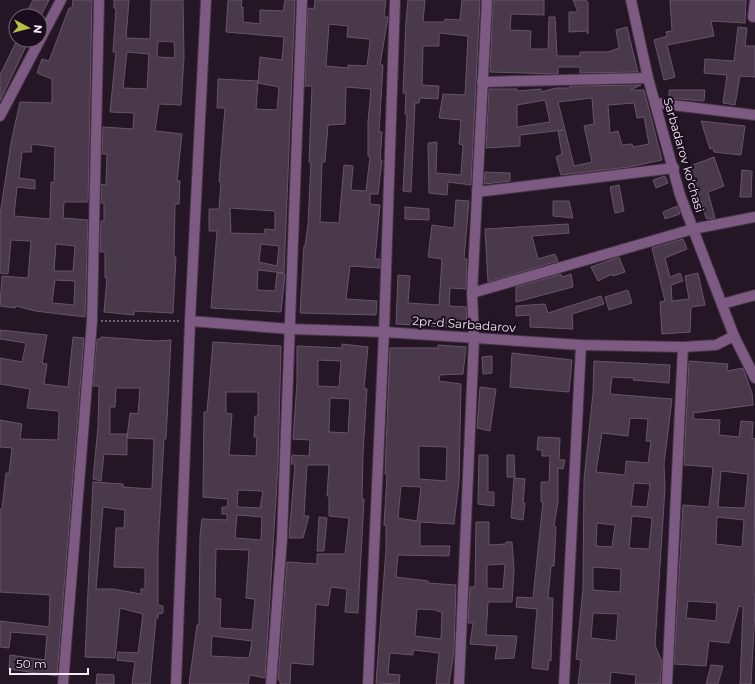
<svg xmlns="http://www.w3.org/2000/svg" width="755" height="684" viewBox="0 0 755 684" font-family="Montserrat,sans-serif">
<rect width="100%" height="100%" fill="#251626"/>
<g fill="#49394b" stroke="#665568" fill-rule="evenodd">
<path d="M33,0h16l-8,16h-12l2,-4 -3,-2z"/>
<path d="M73,0h19l-4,202h-24l-1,16 25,2 -3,97 -50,-6 -19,-5 -1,2 -15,-2 2,-30 26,2 3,-37 -20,-1 -3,34 -8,-1v-58l11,-72 9,-41 32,1v-24l-15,-6 5,-14 7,2 20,-53h3zM32,144l23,3 -1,36 -3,-1 -1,37 -36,-3 3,-29 18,2v-9l-16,-2 3,-26h9zM56,244l19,2 -2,25h-19zM55,280l20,1 -1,24 -22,-2z"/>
<path d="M114,0h15l-3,38 24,1 1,-39h32l1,57 -3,48 -22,-1 -4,27 27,3 -5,47h3l-1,23h-4l-1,53h2l-3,56 -39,-2v4l-30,-3 3,-34h-2v-26h-5l1,-31h3v-18h-3v-19l5,1 1,-31h-5l1,-27 30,2 1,-16 -24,-1 6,-60h-3l3,-43 -2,-1zM158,41l16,1 1,16 -18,-1zM127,52l22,2 -2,35 -24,-1z"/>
<path d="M228,0h14l-1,7h2v15l17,2v-14l23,1 2,-11h10l-11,273 -26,-3 -1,20 18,1 2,-18 8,1 -4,38 -70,-4 6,-77h-8v-22h10l2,-26 -2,-1 6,-74h-8l1,-29 40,2 -2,28 21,1 2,-23 -21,-4 2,-26 22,3 2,-23 -58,-5zM230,208l45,3v19l-10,-1 -1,5 -33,-1zM261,244l18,2 -2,20 -18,-4z"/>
<path d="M315,0h71l-2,17h4l-8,48h3l-4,67h3l-2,28h2l-4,34h-8v10l10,1 -5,54h5v9l-30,-2 -4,33 31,2 -1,14 -76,-2 4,-67h1l3,-21 3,-63h-2l3,-76h-7l3,-78 6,1zM329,24l19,2 -1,11 21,2 2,2 -3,25 -19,-1v3l-22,-2zM346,87l25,2 -3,33v34l2,1 -4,34 -15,-1 2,-24 -9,-1 -5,58 -19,-1 2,-60h3l3,-37 17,-1z"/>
<path d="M408,0h17l-2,22h21l1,-3 15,1 2,-20h18l-9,185 -23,-3 -1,13 -18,-2 -1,-50 9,-1 -1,31 25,2 2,-30 -4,-1 2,-24 -22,-2 4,-24 22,1 3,-59 -29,-3v13h-16l-1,39 17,1 -1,13 -18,-1 -1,5h-4l-4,89 -8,-1 4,-77h-2l1,-21h-3l3,-72z"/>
<path d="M493,0h51v15l-33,-1 -1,16 21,1 -1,18h18l1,-32h6l2,39h23v-4h28l11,-4 -3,-18 11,-3 11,45 -58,1v-6h-22v7l-68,-2z"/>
<path d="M573,0h13l2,3v31l-2,-3 -17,1v-20h9z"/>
<path d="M670,0h76l-1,23 -34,-2 3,15 -47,9 8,32 -11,3 -10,-40 13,-4 -1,-4 6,-1z"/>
<path d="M738,27l9,1 -2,18h10v31l-15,-1 -5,29 -12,-2 4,-28 -23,-2 1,-14 29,2z"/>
<path d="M17,40h12l-29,61v-26z"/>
<path d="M641,85l-11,5h14l18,70 -33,7 -68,8 -5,-18 6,-3 -4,-23 5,-1 -43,5v11l-34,2 3,-59h28v2l24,-2v3l15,-4h14v-2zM592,98l2,26 -10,2 8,36 -18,4 -16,-64zM545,100l5,22 -33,5v-22zM634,103l3,15 7,-1 5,27 -16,3 -1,-3 -10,1 -4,-14 -8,2 -2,-28z"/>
<path d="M669,90h36l-1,11 -35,-3z"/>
<path d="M701,121l44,5 -4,29 -27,-3 -1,-4 -3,1z"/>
<path d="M714,157l10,29 -16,6 7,26 -7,1 -2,-1 -16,-52z"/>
<path d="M742,170l10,1 -1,26h-11z"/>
<path d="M485,172l25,1v8l-26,3z"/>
<path d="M665,176l3,7 -12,5 -3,-8z"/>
<path d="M619,185l5,26 -9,2 -5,-26z"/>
<path d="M456,200l13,1 -5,58h3l-1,30 -16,-1 -1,18 17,1 1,21 -71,-4 2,-49 12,1 -2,27 31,2 3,-46 -14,-2 4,-32 22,3z"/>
<path d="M553,201h16l4,17 -20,-2z"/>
<path d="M677,206l3,8 -15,5 -2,-7z"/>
<path d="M405,207l24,2v11l-24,-1z"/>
<path d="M568,224l1,9 -37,3 6,23 17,-5 3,7 -70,21 -3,-53z"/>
<path d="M683,239l4,10 -22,9 5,19 10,-4 3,8 -12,4 1,16 17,-2 -4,-23 13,-3 7,32 -14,2 -1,25 -28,2 -2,-32 5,-1 -13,-53z"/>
<path d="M619,257l6,15 -12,4 -1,-2 -14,7 -7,-14z"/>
<path d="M561,274l1,3 9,-3 2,13 -57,15v-15z"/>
<path d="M628,290l4,13 -23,7 -4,-13z"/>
<path d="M601,296l3,8 -32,10 1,15 -43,-2v-12l-14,1v-10l29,-2 3,9z"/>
<path d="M0,330l47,5 -5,28 5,1 -3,20 24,3 5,-50 11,1 -27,338 -48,-7 1,-14 35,5 2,-25 -36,-3 -2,16 -9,-1v-26l49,6 1,-32 -50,-3v-83h2l4,-36h3l3,-25 -12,-1v-27l22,4 -2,15 38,1 1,-29 -32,-3 3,-19 -30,-5v-26l22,4 4,-19 -26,-4z"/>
<path d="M101,337l55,4 15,-1 -5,99h-2l-6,109v57l5,1v7l-5,1v4h-2l-6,66h-18l3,-22 -18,-2 1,-8 20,1 5,-39 -23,-6 -5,50 -30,-1 8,-175 30,2v3l29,2 2,-50 -27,-1 3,-25 8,1 2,-26h-24l-1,19h-5v27h17v21l-23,-1 -3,27 -8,-2 5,-52 1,-39v-2h-6l4,-47h4zM103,507l22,3 -1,18h-8l-2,39 31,1v21h-4v5l-28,-5h-17z"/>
<path d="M213,342l68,4 -3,118 -13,214 -15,-3 -2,9h-59l8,-59h2l1,-89 2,-17 25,1v-6h-5v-7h5l1,-8 -25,-2 1,-85h3zM226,392h32v24h-3l-1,21h3l-1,19 -27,-1 3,-41 -6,-1zM238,490l25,1 -3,17 -23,-1zM237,515l25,2 -1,23 -26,-2zM216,549l33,1 -3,48 9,1 -3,31 -32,-2 1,-29 -6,-1zM212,636l40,5 -3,17 -38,-2z"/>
<path d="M342,344l26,3 -4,41 3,1 -4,65 -1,45h2l-6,114 -13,-1 2,-23 -16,-2 -3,19 -12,-2 -3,61 -22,-2 -1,21h-10v-4h-2l9,-118 30,2v-10h28l4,-36 -20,-2v-20h-2l2,-31h-22l-3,51h5l-6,22h-14l6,-74h-4l1,-9 17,1 1,-16 -17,-1 4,-56v-37l45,2zM318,360l23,1 -2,26 -21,-1zM330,398l20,1 -2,34 -19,-1z"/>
<path d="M438,345l28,2 -3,27 -23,1 -1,6 22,3 -2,98 -5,42 -34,-2v24h30l-1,10 -51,-1 -2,22 32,4v2l28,2 -2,66 -5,33h-13l3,-31 -26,-3v5l-23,-2 -2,21 12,1 -1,9 -23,-1 10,-133v-25h-2l3,-50 -2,-1 5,-126h48zM419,446l28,1 -1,34 -27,-2zM401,486l20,1 -4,34 -19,-3zM417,609l20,1v1l5,1 -1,27 -26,-3z"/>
<path d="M512,353l60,7 -3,32 -59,-5z"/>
<path d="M492,356v17l-9,1 -1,-17z"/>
<path d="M594,361l76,4 -1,18 -36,-3 1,-2 -22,-1 -2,17 62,5 -8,65 1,24 -10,157 7,17 -2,22h-25l1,-9 -25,-3 -1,12h-32l3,-24 -5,-1 7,-70 1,-109 9,-87zM630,418l18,1 -2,22h5l-3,22 -22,-2 -1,14 -29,-3 6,-39 26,3zM634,483l16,1 -3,23 -16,-1zM632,516l20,2 -3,31 -20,-1zM597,523l18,2 -3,22 -16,-1zM593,567l28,2 -1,23 -27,-2zM593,613l25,1 -2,27 -25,-3z"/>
<path d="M689,361l39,3 -1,7 16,-3 9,25 1,12 -60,8 1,6 26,1 -1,15 20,2 2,-16 12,1 -1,16 3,1 -1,156h1v15l-4,74h-11l3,-77 -4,-1 -10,37 -20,-2 -3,25 -32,-2 9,-159 26,2 4,-40 -29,-2zM721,471l27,3 -3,34 -27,-1zM717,517l27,3 -2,27 -26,-3zM688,601l29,2 -1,18 -30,-3z"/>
<path d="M480,387l16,2 -6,42 -13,-3z"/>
<path d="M538,437l22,1 -1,22h6l-2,9 -5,-1v34l-4,24 2,1 -2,39h-3l-3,32h5l-2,63 -2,-1 -1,10 -16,-2 5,-59 -21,-2 1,-10 16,1 10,-96h-2v-20h8l1,-26h-8v-6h-5z"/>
<path d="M479,455h9v37h6v14l-16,-2z"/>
<path d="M507,455h7l1,22h-8z"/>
<path d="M514,478l11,1 -2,24h2l-2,17 -12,-2z"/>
<path d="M319,517l8,1 -3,33h-7z"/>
<path d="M476,522h13v23l17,-1v-2h6l2,27 -2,33h-24l-2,33 31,1 -3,22 -19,1 2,-13 -27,-2 3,-21h-5l2,-36h5zM505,564l-2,25 -16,-1v-23z"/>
<path d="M711,665l12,1 -5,18h-12z"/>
<path d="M97,674l17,1v9h-18z"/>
</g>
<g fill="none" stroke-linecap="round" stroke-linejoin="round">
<g stroke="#423443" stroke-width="12">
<g id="minor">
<path d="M631,0l17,78 32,117 54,141 21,42"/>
<path d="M753,17l2,-17"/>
<path d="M482,82l166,-4"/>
<path d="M656,103l99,12"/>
<path d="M0,116l61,-116"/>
<path d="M477,192l197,-24"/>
<path d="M472,293l221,-64 62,-12"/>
<path d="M722,304l33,-9"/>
<path d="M190,321l100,8 94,3 197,13 102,2 33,-2 18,-9"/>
<path d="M63,684l29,-363 7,-321"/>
<path d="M176,684l14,-363 16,-321"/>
<path d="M271,684l11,-146 20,-538"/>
<path d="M368,684l16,-352 11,-332"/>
<path d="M459,684l15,-346 -2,-45 15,-293"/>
<path d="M564,684l17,-339"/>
<path d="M667,684l16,-337"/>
</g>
</g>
<path stroke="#6e6170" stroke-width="2" stroke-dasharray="2 2" stroke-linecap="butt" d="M101,321h80"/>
<use href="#minor" stroke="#7d5a81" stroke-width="10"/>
</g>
<g text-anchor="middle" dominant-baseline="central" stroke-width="4" stroke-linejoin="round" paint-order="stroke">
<g font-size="12" fill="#f3e9f5" stroke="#1b0d1d">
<text transform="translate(684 155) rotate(74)">Sarbadarov ko'chasi</text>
<text transform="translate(464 324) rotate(4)">2pr-d Sarbadarov</text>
</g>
</g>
<g transform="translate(28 28) rotate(97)"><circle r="19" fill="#1b0d1d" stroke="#716573"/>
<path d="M0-3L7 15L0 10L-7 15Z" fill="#b9c046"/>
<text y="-6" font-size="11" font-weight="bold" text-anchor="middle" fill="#f3e9f5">N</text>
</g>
<path d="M10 668v6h78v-6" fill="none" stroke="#f3e9f5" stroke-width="2"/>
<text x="16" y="668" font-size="12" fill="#f3e9f5" stroke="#1b0d1d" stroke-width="3" paint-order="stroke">50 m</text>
</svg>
